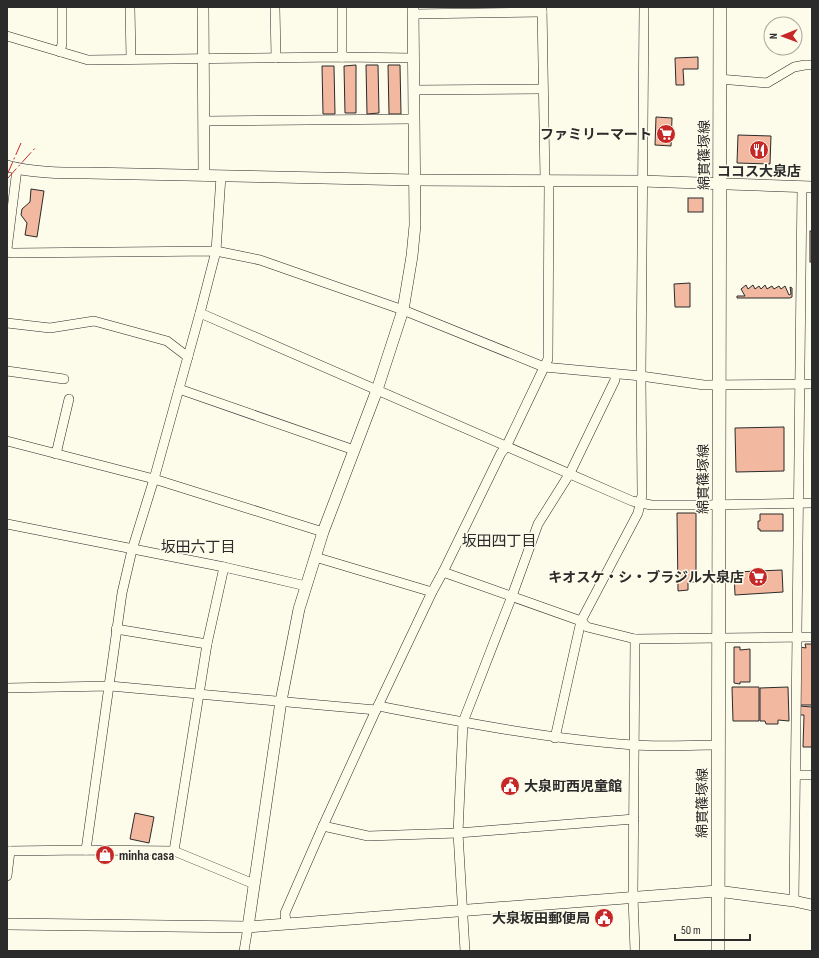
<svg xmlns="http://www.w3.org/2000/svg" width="819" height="958" viewBox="0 0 819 958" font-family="'Sofia Sans Condensed','Noto Sans JP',sans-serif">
<rect width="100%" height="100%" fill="#fdfbea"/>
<g fill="#f2b8a0" stroke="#2b2b2b">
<path d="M698,57v12h-15l1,16h-8l-1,-27z"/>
<path d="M356,65v48h-11l-1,-47z"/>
<path d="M366,65h12l1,48 -12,1z"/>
<path d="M388,65h12l1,49h-12z"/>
<path d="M322,66h12l1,48h-12z"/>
<path d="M656,117l16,1 -1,28 -16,-1z"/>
<path d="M738,135l33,1 -1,28 -33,-1z"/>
<path d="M31,189l13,2 -7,46 -12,-2 2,-12 -6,-8 1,-6 8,-7z"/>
<rect x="688" y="198" width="15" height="14"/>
<rect x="810" y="231" width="2" height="31"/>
<path d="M690,283v24h-15l-1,-23z"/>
<path d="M746,285l2,4 5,-4 2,4 4,-3 2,3 4,-4 2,4 5,-3 2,3 5,-3 2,3 4,-3 4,9 2,-1 -1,-7 2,1v9l-2,1h-53v-2h8l-4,-7z"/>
<path d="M784,427v44l-48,1 -1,-44z"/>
<path d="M677,513h19v69h-8v8l-10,1z"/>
<path d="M760,514h23v17h-23v-2h-2v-8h2z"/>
<path d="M782,570l1,22 -48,3 -1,-23z"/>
<path d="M805,644h7v61h-12v-58l6,1z"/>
<path d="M734,647h6v3l10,-1v33h-10v2l-6,-1z"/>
<path d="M732,687h27v34h-26z"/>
<path d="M788,687l1,34 -11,-1v4h-12l-1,-3h-5v-33z"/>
<path d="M800,706l12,1v40h-9l1,-32h-4z"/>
<path d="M135,813l19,4 -5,26 -19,-4z"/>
</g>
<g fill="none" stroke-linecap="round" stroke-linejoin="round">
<g stroke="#2b2b2b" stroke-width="10">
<g id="minor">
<path d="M130,7l1,52"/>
<path d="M275,7l1,51"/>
<path d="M342,7v50"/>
<path d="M542,7l3,173"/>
<path d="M413,14l129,-2"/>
<path d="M7,36l81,24 254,-3 71,1"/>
<path d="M60,52l2,-8v-37"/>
<path d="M719,79l48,4 27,-16 11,-2h7"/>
<path d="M414,90l128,-1"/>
<path d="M204,121l210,-2"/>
<path d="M7,249l10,-80"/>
<path d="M7,252l6,1 203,-2 44,9 143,50 141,57 97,9 63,9 108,-1"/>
<path d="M200,313l432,188 19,4h53l108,-2"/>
<path d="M7,323l43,5 44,-7 73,20 21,16"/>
<path d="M7,371l57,8"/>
<path d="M179,389l175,61"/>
<path d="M7,441l147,38 169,53"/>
<path d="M56,454l13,-55"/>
<path d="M7,524l217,43 82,19"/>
<path d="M315,557l117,35"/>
<path d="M443,572l138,49 6,6 48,12 177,-2"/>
<path d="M116,629l91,15"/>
<path d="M7,688l103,-2 266,24"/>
<path d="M378,706c84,16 169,33 255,39 28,2 57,0 85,0"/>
<path d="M555,738l26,-117 57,-108 4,-18 -1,-119 3,-369"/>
<path d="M796,775h16"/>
<path d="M323,826l45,10 90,-3 176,-14"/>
<path d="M86,850l36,-257 10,-43 22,-71 46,-166 16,-62 5,-75"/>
<path d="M7,851l79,-1 88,1 80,33"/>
<path d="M174,851l33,-207 17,-77"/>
<path d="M7,876l3,-25"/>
<path d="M794,901l8,-714"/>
<path d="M286,924l-1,-11 38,-87 53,-116 56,-118 11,-20 58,-119 5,-6 42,-88 1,-179"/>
<path d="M244,951l4,-24"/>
<path d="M465,951l-7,-118 5,-111 49,-126 26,-72 32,-51 45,-93v-6"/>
<path d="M635,951l-2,-54 2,-258"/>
</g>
</g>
<g stroke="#2b2b2b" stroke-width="12">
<g id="tertiary">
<path d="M203,7l1,168"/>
<path d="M7,166c26,7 54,7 81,7l326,7 228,1 170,6"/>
<path d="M7,924l241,3 469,-36 77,10 18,4"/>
<path d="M248,927l33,-226 18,-92 24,-77 54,-142 26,-80 9,-54 3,-31 -2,-218"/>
</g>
</g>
<g stroke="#2b2b2b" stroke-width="14">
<path id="secondary" d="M718,951l2,-944"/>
</g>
<use href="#minor" stroke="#fdfbea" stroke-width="9"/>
<use href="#tertiary" stroke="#fdfbea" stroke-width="11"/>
<use href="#secondary" stroke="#fdfbea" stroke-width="13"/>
<g stroke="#c62828" stroke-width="1" stroke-dasharray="14 3 2 3" stroke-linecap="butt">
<path d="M7,175l14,-32"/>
<path d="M7,179l29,-32"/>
</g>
</g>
<defs>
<g id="supermarket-disc" transform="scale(1)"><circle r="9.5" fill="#c62828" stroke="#fdfbea"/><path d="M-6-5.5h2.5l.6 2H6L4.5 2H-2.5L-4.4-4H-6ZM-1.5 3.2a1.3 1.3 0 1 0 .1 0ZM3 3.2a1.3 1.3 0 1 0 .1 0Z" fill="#fff"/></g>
<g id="restaurant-disc" transform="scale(1)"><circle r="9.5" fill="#c62828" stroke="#fdfbea"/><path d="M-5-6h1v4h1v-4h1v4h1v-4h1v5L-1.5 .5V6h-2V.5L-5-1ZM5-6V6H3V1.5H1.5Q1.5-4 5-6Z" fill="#fff"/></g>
<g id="civic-disc" transform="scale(1)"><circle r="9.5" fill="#c62828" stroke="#fdfbea"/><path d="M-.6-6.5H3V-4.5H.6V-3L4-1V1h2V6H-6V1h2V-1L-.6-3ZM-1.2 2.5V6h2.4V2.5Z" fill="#fff"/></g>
<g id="shop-disc" transform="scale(1)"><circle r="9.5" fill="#c62828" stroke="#fdfbea"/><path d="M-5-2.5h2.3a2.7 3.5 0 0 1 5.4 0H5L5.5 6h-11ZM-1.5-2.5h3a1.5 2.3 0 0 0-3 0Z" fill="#fff"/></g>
</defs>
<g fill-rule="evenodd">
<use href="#supermarket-disc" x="666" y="134"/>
<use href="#restaurant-disc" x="759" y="150"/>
<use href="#supermarket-disc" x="758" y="577"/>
<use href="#civic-disc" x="510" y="786"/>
<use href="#shop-disc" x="105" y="855"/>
<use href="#civic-disc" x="604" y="918"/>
</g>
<g text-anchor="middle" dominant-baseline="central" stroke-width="3" stroke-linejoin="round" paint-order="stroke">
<g font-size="14" font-weight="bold" fill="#2b2b2b" stroke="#fdfbea" text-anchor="end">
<text x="652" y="134">ファミリーマート</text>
<text x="759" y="171" text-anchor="middle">ココス大泉店</text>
<text x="744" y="577">キオスケ・シ・ブラジル大泉店</text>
<text x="524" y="786" text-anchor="start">大泉町西児童館</text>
<text x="119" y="855" text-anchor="start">minha casa</text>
<text x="590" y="918">大泉坂田郵便局</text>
</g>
<g font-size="14" fill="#2b2b2b" stroke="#fdfbea">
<text transform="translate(704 155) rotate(-90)">綿貫篠塚線</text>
<text transform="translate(703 479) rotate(-90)">綿貫篠塚線</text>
<text transform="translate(702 803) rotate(-90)">綿貫篠塚線</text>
</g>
<g font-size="15" fill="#2b2b2b" stroke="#fdfbea">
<text x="499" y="541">坂田四丁目</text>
<text x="198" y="547">坂田六丁目</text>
</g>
</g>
<rect width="819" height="958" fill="none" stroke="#2b2b2b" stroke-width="16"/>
<g transform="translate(783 36) rotate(269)"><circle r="19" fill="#fdfbea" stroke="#a9a89e"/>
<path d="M0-3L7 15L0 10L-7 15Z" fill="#c62828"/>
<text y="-6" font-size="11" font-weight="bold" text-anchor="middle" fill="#2b2b2b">N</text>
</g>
<path d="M675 934v6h75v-6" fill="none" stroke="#2b2b2b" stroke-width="2"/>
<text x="681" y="934" font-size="12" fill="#2b2b2b" stroke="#fdfbea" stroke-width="3" paint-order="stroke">50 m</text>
</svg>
